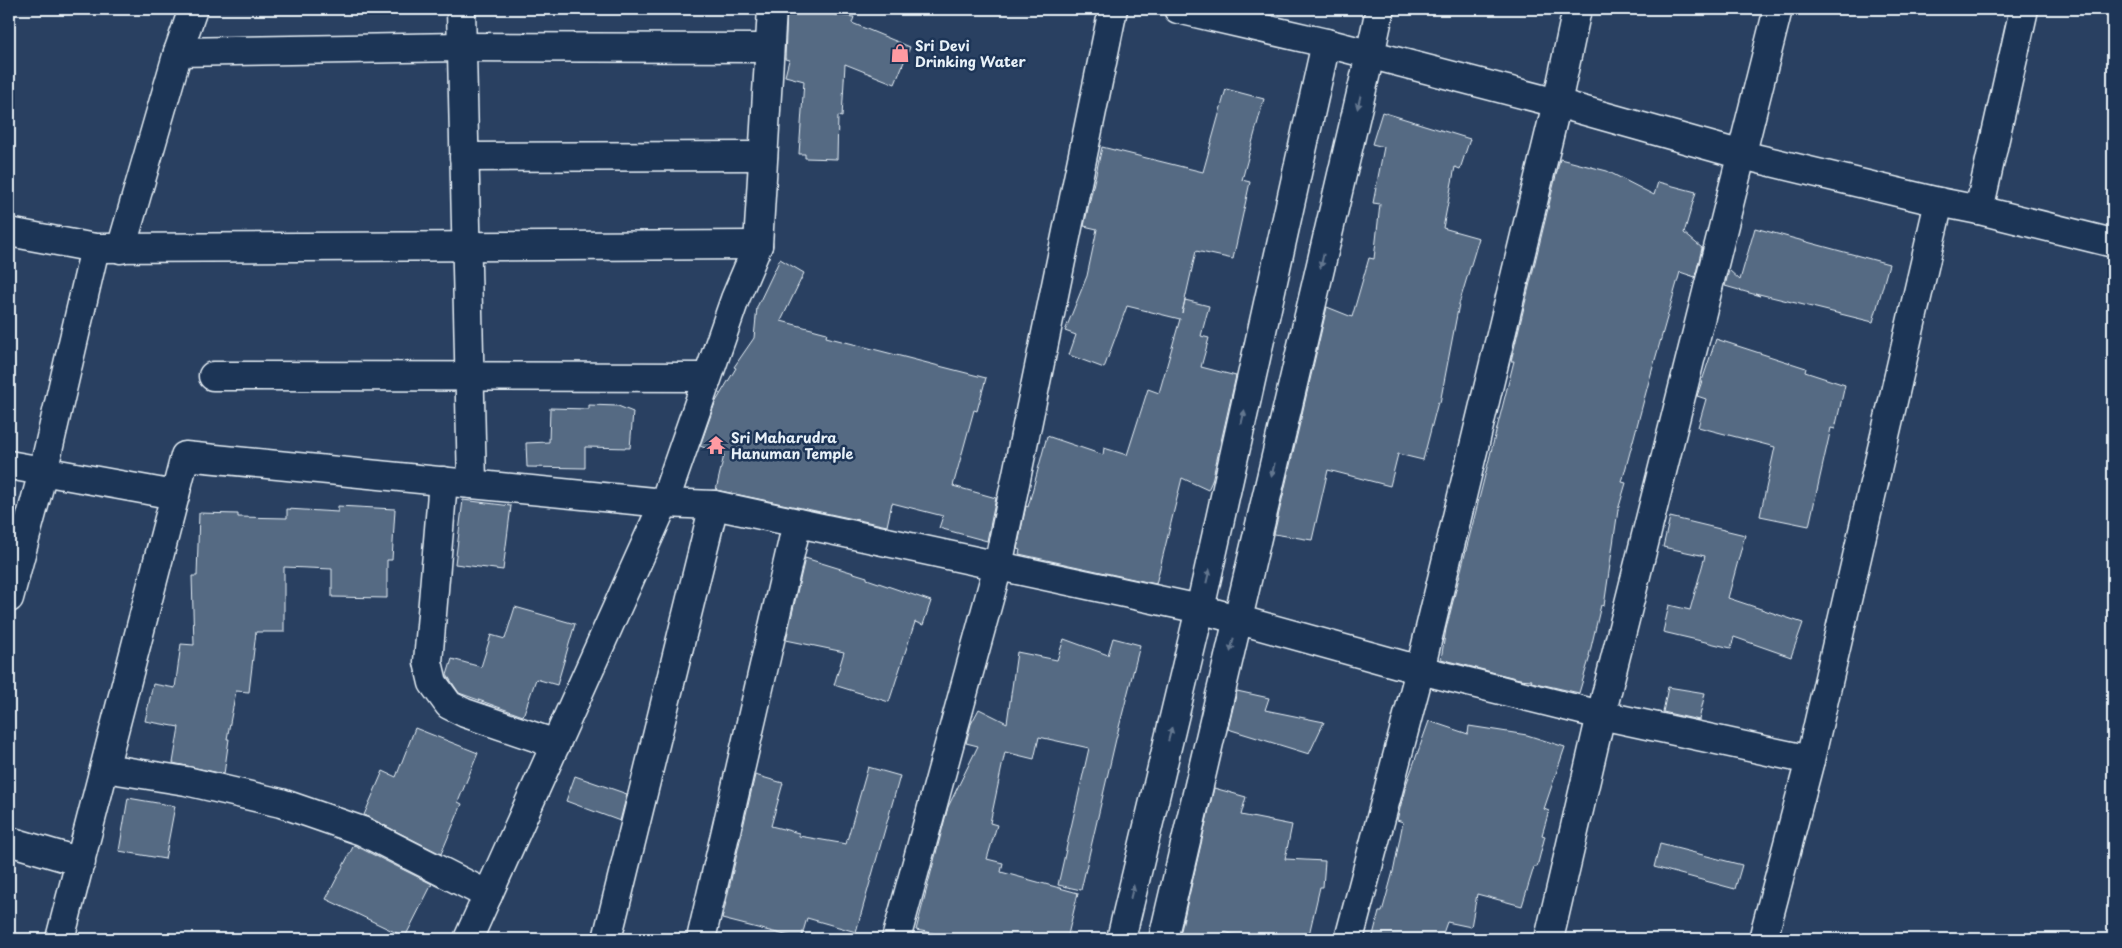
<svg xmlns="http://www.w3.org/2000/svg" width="2122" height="948" viewBox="0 0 2122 948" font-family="'Playpen Sans',sans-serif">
<rect width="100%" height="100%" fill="#294061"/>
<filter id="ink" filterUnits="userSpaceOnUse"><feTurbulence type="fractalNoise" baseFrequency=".02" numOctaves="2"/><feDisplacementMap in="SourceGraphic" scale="10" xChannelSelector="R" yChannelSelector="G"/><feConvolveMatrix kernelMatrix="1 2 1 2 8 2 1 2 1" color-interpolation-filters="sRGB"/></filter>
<g filter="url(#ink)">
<g fill="#556a83" stroke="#e8f1f8">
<path d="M787,9l67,8 -2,6 58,24 -15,37 -50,-20 -3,53 -4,-1 -1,43 -32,-1v-4h-6l5,-73 -19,-5 4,-16 -4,-1z"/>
<path d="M1226,89l38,10 -22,81 8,2 -17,77 -37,-8 -14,62 3,-13 24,6 -8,30 8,2 -8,29 35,9 -24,105 -4,9 -26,-12 -26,106 -137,-30 1,-4 -3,-1 9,-43 2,1 19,-71 56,19 1,-7 23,7 21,-66 11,4 21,-74 -53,-13 -23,62 -35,-13 7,-20 -11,-4 22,-55 10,-47 -13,-3 18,-79 101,25z"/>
<path d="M1382,112l88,27 -10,30 -5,-2 -12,61 36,10 -20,66 -19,99 -2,-1 -15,58 -25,-6 -8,32 -62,-16 -16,70 -38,-6 53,-227 25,10 17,-59 5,1 6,-55 -7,-1 11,-56 -12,-3z"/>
<path d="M1560,159l47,12 47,24 4,-13 38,10 -12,41 18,15 -7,29 -15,-5 -31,109 -27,101 4,1 -8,27 -14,96 -3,-1 -12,51h1l-11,37 -48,-11 1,-2 -13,-1 -78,-20 5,-30 68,-268h-3z"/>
<path d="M1755,228l134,36 -16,58 -118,-29 5,3 -35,-10 4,-16 11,10z"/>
<path d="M780,259l24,14 -23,48 46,12 -1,4 160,41 -9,33 -3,-1 -21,76 43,12 -9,43 -48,-13 4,-12 -51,-13 -5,23 -171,-36 8,-35 -24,-9 15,-43 21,-35 -2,-1 20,-29 3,-31z"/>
<path d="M1716,339l90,29 -1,4 40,13 -10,44 -4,-1 -22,98 -49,-10 15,-69 -77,-20 8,-28 -9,-3z"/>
<path d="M589,405l29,1 15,6 -3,36 -45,-1v21l-58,-1 -1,-24 23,-1 1,-34 39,1z"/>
<path d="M463,500l48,6 -8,64 -48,-6z"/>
<path d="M338,506l57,3 -3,51h-5v38l-55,-1v-28l-48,-2v65h-28l-7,60 -13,-1 -9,48h2l-5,35 -51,-11 6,-36 -34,-6 8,-37 22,4 6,-44 13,1 -2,-69h5l2,-63 39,1v3l49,1v-9l51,3z"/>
<path d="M1670,517l75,18 -17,63 75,25 -12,34 -57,-20 -3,11 -68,-16 6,-27 21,5 15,-54 -42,-9z"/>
<path d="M805,558l62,19v2l64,22 -8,24 -8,-3 -26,80 -55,-17 10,-33 -58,-12z"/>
<path d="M515,607l60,17 -18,61 -21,-6 -13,37 -64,-23 -12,-18 5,-16 29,8 10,-32 14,4z"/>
<path d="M1113,638l27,7 -24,94 -35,151 -23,-5 31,-137 -50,-11 -5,22 -29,-7 -15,71 7,2 -10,34 16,4 -2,9 77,21 -11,46h-103l-48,-9 32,-123 30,-61 -12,-3 5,-19 8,-15 28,14 10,-71 40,8 7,-21 44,16z"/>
<path d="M1668,687l37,6 -6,27 -36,-8z"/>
<path d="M1237,691l32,7 -4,12 59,12 -15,32 -81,-25z"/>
<path d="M1429,721l39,13 1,-8 58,9 38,12 -21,62 5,2 -7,24 3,1 -8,31h-3l-12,39 -45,-12 -6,33 -24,-5 -6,17h-69l7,-27h3l12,-44 9,-46 -6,-2 9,-35z"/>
<path d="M415,728l63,25 -20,49 4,2 -21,50 -77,-39 19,-44 13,6z"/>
<path d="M868,767l32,9 -44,156 -49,-14 -6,21 -79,-20 33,-144 28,8 -12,43 28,7v3l47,8z"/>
<path d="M575,776l52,18 -7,27 -54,-20z"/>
<path d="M1214,788l32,9 -5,18 51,10 -7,34 40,2 -2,26h-3l-12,52h-58l-26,-7 -1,7h-44z"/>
<path d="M128,798l47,8 -10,53 -46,-8z"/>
<path d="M1660,844l82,21 -7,24 -81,-22z"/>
<path d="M354,845l78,39 -27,53 -79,-38z"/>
</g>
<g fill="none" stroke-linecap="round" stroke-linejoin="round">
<g stroke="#e8f1f8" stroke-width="31">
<g id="minor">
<path d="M461,9l11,475"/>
<path d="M178,52l282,-5 308,1"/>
<path d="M464,157l299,-1"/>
<path d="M1979,210l45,-201"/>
<path d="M9,232l86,16 663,-3"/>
<path d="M121,249l57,-197 15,-43"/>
<path d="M213,376l494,1"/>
<path d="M9,465l166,30 10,-39 479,47 50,2 486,104 220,61 181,45 209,45"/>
<path d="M443,481l-15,181 5,21 16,22 16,8 91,31"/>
<path d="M9,598l34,-126 52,-224"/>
<path d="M105,768l81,13 95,22 81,28 126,64"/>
<path d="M9,841l72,21"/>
<path d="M60,939l115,-444"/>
<path d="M468,939l196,-436 71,-204 23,-54 14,-236"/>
<path d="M607,939l107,-434"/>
<path d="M701,939l96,-416"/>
<path d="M896,939l102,-373 115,-557"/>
<path d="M1121,939l79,-330 126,-566"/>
<path d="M1163,939l207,-884"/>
<path d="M1349,939l71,-269 137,-567 20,-94"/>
<path d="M1549,939l52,-224 177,-706"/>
<path d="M1763,939l47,-179 129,-558"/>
</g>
</g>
<g stroke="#e8f1f8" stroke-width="31">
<g id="major">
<path d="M1178,9l148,34 231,60 185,52 197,47 40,8 134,33"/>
<path d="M1370,55l10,-46"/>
</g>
</g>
<use href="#minor" stroke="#1d3557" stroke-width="28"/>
<use href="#major" stroke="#1d3557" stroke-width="28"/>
</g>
<defs><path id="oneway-solid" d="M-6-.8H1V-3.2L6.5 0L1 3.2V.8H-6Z" transform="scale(1.25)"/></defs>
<g fill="#64778f">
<use href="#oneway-solid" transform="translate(1359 102) rotate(103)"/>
<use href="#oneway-solid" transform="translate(1322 261) rotate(103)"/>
<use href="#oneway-solid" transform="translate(1243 417) rotate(-77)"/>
<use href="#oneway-solid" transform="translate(1273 470) rotate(103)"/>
<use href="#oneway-solid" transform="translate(1208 576) rotate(-77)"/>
<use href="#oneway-solid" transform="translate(1232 645) rotate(103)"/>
<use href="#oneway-solid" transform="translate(1170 734) rotate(-76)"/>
<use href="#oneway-solid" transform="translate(1132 892) rotate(-76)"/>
</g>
</g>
<defs>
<g id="shop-bare" transform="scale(1.5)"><path d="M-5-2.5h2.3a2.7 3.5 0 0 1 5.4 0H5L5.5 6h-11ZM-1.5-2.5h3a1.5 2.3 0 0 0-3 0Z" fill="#ff9aa2" stroke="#1d3557" stroke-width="2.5" paint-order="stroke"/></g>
<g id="temple-bare" transform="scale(1.5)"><path d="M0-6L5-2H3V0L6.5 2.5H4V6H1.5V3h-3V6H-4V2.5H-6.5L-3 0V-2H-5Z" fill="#ff9aa2" stroke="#1d3557" stroke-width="2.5" paint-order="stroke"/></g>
</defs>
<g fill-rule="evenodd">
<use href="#shop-bare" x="900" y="53"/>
<use href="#temple-bare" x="716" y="445"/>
</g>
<g text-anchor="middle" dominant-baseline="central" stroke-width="5" stroke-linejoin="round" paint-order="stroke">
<g font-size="14" font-weight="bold" fill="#e8f1f8" stroke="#1d3557" text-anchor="start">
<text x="915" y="45">Sri Devi<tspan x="915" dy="16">Drinking Water</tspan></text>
<text x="731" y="437">Sri Maharudra<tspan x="731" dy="16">Hanuman Temple</tspan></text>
</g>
</g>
<rect width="2122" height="948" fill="none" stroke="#1d3557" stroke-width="30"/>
<rect x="15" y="15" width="2092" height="918" fill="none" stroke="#e8f1f8" stroke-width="2" filter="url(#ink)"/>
</svg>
